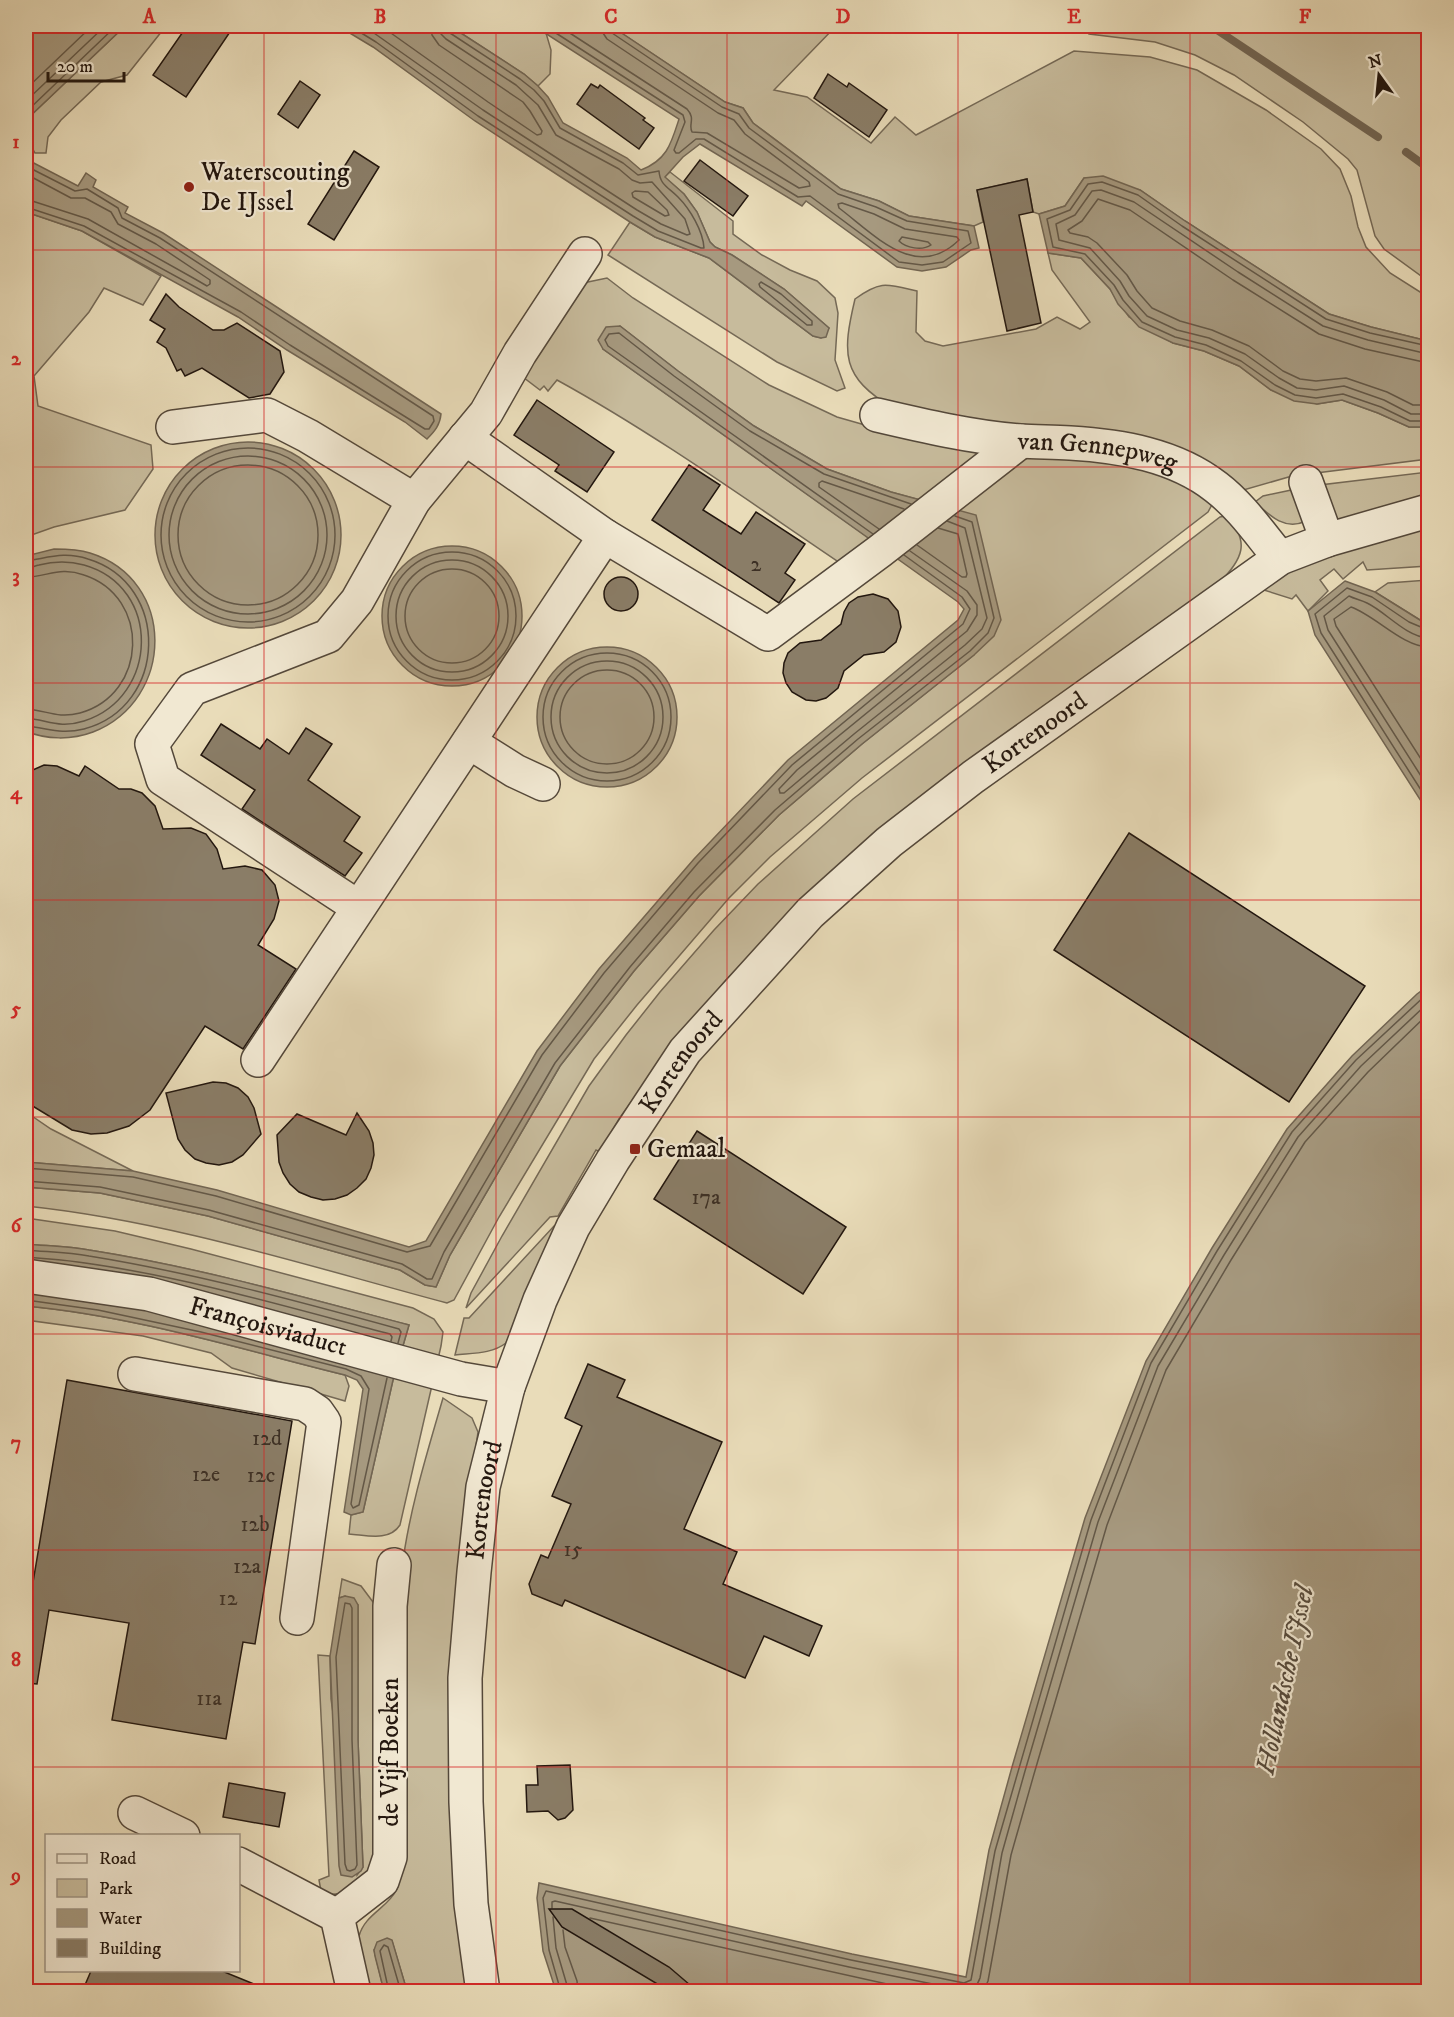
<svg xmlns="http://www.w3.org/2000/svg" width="1454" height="2017" viewBox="0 0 1454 2017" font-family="'IM FELL DW Pica',serif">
<rect width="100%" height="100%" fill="#e9dcb9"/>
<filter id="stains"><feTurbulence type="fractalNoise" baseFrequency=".00333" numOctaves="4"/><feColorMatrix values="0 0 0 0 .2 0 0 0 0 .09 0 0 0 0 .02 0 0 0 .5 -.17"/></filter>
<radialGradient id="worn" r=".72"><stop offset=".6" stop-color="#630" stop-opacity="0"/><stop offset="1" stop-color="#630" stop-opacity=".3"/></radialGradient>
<g fill="#c7bb9c" stroke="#756956" stroke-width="1.5">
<path d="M125,26h41l-39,49 -26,7 -40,38 -13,17 -2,16h-11l-9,-16v-17z"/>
<path d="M450,26h84l12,7 5,17 -1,24 -12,12 -14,-12z"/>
<path d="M611,26h225l-62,64 33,7 64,46 24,-26 21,18 158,-84 76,6 47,13 69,40 55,39 19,20 11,27 7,31 8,20 24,26 38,24v44l-57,-14 -42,-13 -144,-93 -45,-31 -56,-12 -19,28 -26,8 -6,-2 -6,-33 -50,11 6,32 -9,4 -65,-10 -30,-15 -38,-12 -88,-66 -10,-15 -18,-6z"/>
<path d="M1080,26h348v255l-44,-32 -9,-13 -18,-66 -9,-11 -45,-37 -69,-47 -39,-20 -40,-13 -66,-8z"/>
<path d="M670,172l63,49v13l29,21 28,15 27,11 18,17 3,15 -3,47 10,28 -8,3 -60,-29 -169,-107 22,-33 25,15 54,21 104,78 8,2 8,-10 -45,-39 -52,-34 -17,-8 -5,-5 -13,-30 -13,-18 -20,-17z"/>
<path d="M26,212l56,19 79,45 -18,29 -39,-17 -15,24 -55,64 4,30 113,39 2,24 -28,41 -71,17 -28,10z"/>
<path d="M1048,253l33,5 29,31 19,28 44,26 31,8 35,15 32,24 46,14 25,-4 36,13 31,14h19v32l-136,17 -52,15 -171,-59 -176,-24c-52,-31 -51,-54 -38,-109 26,-19 32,-15 62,-8l-1,41 9,9 18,5 93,-17 21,-12 23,12 10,-7 -38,-52z"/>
<path d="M607,278l26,20 136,87 68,32 28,8 110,25 4,11 -52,41 -36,-10 -64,-23 -73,-43 -76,-55 -58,-45 -17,23 273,194 -30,24c-95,-64 -189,-132 -289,-187l-9,11 -4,-5 -4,4 -21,-16 56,-83 13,-9z"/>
<path d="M1047,452l107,16 60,33 -6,11 -346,266 -92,79 -41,41 -92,107 -43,54 -95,158 -45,83 -7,3c-139,-37 -278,-82 -421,-97v-19l74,6 108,23 192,54 25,15 11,2 14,-32 110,-189 74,-95 65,-75 80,-81 83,-71 112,-89 -25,-147 75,-51z"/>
<path d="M1428,472v26l-99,26 -9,-39z"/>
<path d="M1301,488l5,33c-21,10 -36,-5 -51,-19l8,-6z"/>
<path d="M1225,516c27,25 17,44 -6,67l-420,320 -73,77 -55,67 -52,72 -19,33 -4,-2 -38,66 -8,1 -84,91 5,-15 31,-57 87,-150 37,-51 34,-43 54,-62 44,-46 95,-85 367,-282z"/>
<path d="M1428,525v41l-61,4 -4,-8 -20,17 -9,-10 -14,11 8,11 -20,20 -12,-16 -4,4 -28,-9 -8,4 22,-17 58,-27z"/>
<path d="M1428,580v45l-53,-33 13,-9z"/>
<path d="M26,1112l25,17 82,42 -107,-9z"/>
<path d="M26,1218l89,13 76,18 222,59 21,11 9,13 -2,14 -41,179c-11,17 -34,10 -51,9l2,-19 12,-3 30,-132 16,-55c-106,-28 -212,-58 -320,-75 -21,-4 -42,-4 -63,-6z"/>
<path d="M554,1226l4,1 -52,116c-14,11 -34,10 -51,12l9,-37h5z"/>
<path d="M26,1306c108,10 214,43 319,69l4,11 -4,15 -113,-33 -21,-15 -68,-17 -117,-16z"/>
<path d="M443,1398l29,20 6,14 -12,82 8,477h-67l-15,-50 -18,9 10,41 -19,1c-2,-15 -9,-43 -6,-56 6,-22 29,-28 38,-47 3,-6 2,-16 3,-23l2,-298c7,-57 25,-115 41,-170z"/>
<path d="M342,1579l19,7 15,20 1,245c-2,7 -3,18 -8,23 -11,12 -33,27 -48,17l-2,-11 10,-4 -11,-221 12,1 1,43 26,176 6,-8 -5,-127v-135l-13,-9 -6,2z"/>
</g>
<g fill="#a6997f" stroke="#726552" stroke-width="1.5">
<path d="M26,26h99l-99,94z"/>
<path d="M338,26h112l74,48 14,12 10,11 15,26 64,35 14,12c26,-10 30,-26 38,-51l-145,-93h77l114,76 18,6 10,15 88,66 38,12 30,15 65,10 5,22 -8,2 -25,17 -24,4 -25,-4 -91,-66 -4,5 -102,-62 -17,13 -18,20 19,17 13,18 13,30 5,5 17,8 52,34 45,39 -3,9 -5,1 -8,-2 -104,-78 -54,-21 -25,-15 -155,-101 -102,-74z"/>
<path d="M26,159l52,27 8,-13 10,7 -3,7 35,20 -3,6 38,20 278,181c-1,11 -6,17 -14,25l-22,-17 -118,-72 -49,-33 -156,-86 -56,-19z"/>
<path d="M1103,176l37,14 45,31 144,93 42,13 57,14v86h-19l-31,-14 -36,-13 -25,4 -23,-3 -23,-11 -32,-24 -35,-15 -31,-8 -34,-16 -21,-23 -8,-15 -29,-31 -33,-5 -9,-39 26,-8 19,-28z"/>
<path d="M620,326l58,45 76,55 73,43 64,23 85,23 25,105 -7,16 -20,19 -112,89 -83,71 -80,81 -65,75 -74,95 -110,189 -14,32 -11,-2 -25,-15 -192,-54 -108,-23 -74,-6v-25l107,9 84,19 192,57 17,-6 111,-190 62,-82 95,-110 94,-99 170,-140 6,-11 -6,-7 -355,-253 -5,-9 8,-13z"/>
<circle cx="248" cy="535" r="93"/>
<circle cx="452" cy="616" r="70"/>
<path d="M54,549c12,0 24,0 36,4 87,27 85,147 3,179 -21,8 -47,8 -67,-1v-175z"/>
<path d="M1345,581l30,11 53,33v187l-113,-177 -7,-24z"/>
<circle cx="607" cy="717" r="70"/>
<path d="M1428,986v998l-2,7h-870l-13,-40 -6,-53 2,-15 313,71 114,23 23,-127 23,-83 73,-249 61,-157 66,-113 75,-119 65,-73 65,-62z"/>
<path d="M26,1244c21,2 42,2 63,6 108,17 214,47 320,75l-16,55 -30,132 -12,3 -7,-3 19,-123 -6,-9 -12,-5c-105,-26 -211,-59 -319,-69z"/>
<path d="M345,1596l9,2 4,7v135l5,127 -2,4 -9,6 -11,-2 -2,-9 -9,-210 9,-58z"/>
<path d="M387,1938l5,2 15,51h-23l-9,-35 -1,-6 3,-8z"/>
</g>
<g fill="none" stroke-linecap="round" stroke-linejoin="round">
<g stroke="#645847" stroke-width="1.5">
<path d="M350,26l26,16 102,74 155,100 25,15 43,17h3c-1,-17 -14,-39 -26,-51 -10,-10 -18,-12 -19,-26l-21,4 -15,-12 -63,-35 -16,-27 -10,-11 -14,-11 -70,-46 -3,-7"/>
<path d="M364,26l119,84 154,100 24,14 26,11 3,-1 -5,-15 -33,-37 -12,1 -8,-3 -13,-11 -63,-34 -18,-30 -10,-9 -12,-11 -70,-46 -5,-5 -1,-8"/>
<path d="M381,26l107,76 49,33 4,-1 1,-3 -12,-20 -7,-9 -84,-57 -7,-10 -1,-9"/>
<path d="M545,26l138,89 2,7 -11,28 2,3h3l17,-14h8l94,58 12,-1 89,66 23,3 21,-3 28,-19 -3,-12 -61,-10 -31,-14 -38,-13 -89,-66 -10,-14 -17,-7 -110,-74 -3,-7"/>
<path d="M559,26l128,83c9,10 1,15 5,23l15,1 92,55 11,-2 -1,-4 -64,-48 -11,-14 -16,-7 -111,-74 -4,-6 -2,-7"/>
<path d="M26,89l66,-63"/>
<path d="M26,101l79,-75"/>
<path d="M26,112l90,-86"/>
<path d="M26,166l49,25 12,-2 31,19 4,10 38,20 273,178 1,5 -5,8h-4l-135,-84 -49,-33 -157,-86 -58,-19"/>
<path d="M26,174l45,24h14l26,14 7,12 38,20 54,36v4l-3,2 -12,-7 -107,-60 -62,-20"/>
<path d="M635,191l13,1 19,18 2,5 -4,1 -32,-19 -1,-4z"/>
<path d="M842,203l32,11 31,15 52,8 2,3c-43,42 -84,-5 -120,-32l-1,-4z"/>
<path d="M902,237l26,5 3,3c-9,6 -25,3 -32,-4z"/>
<path d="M761,282l20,12 31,27v4h-5l-47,-38 -1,-3z"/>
<path d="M1428,346l-58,-13 -44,-14 -144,-93 -44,-31 -36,-13 -14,2 -18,26 -23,9 6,28 32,7 29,31 9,15 19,22 33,15 31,8 35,16 34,24 20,10 21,3 27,-4 38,13 29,14h18"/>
<path d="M1428,354l-60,-14 -45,-14 -85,-54 -104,-70 -33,-12 -9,1 -17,24 -19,9 3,16 31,8 30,33 9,15 18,20 30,14 32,8 36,16 34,24 18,10 19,2 28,-4 40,14 27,14h17"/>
<path d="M1428,363l-63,-14 -46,-15 -86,-54 -103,-70 -32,-11 -16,22 -14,9 2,3 18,4 9,6 30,32 10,16 15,17 28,13 32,9 37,16 34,25 17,8 16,2 30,-3 41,14 26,13h15"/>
<circle cx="248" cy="535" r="87"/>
<circle cx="248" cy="535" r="79"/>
<circle cx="248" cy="535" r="70"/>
<path d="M879,529l-60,-42v-4l3,-2 82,28"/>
<path d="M873,534l-265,-188 -3,-6 4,-6 10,-1 55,43 76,55 74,43 87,30"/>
<path d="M917,545l45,32h4l1,-3 -9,-40 -20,-6"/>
<path d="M910,551l57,40 10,14v10l-10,16 -170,139 -18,19 1,4h4l70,-59 111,-89 17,-16 5,-11 -22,-90 -18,-7"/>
<circle cx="452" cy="616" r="64"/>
<circle cx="452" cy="616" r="56"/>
<path d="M26,561c22,-3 38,-10 62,-2 83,25 80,148 -4,170 -24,6 -36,-1 -58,-3"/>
<path d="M26,568c5,0 8,-2 13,-3 15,-4 31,-4 45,0 78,22 75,132 0,156 -25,8 -36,-1 -58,-3"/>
<circle cx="452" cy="616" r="47"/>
<path d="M26,577c21,0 34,-11 58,-2 67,22 64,119 -4,138 -23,6 -34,-3 -54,-4"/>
<path d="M1428,630l-19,-8 -37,-25 -25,-9 -32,26 6,19 107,168"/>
<path d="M1428,638c-23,-2 -42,-26 -61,-35 -6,-3 -12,-4 -18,-7l-25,20 4,14 100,157"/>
<path d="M1428,647c-26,-1 -52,-31 -77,-40l-17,12 2,7 92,144"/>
<circle cx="607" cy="717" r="64"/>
<circle cx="607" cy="717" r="56"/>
<circle cx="607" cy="717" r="47"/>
<path d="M26,1168l107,9 83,19 191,56 23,-6 112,-191 62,-82 94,-110 94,-98 171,-141 7,-15 -8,-12 -58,-42"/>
<path d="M26,1181l74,6 109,23 193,54 25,15h5l12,-27 111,-189 75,-96 64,-75 81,-82 83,-71 112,-88 18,-18 6,-15 -22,-96 -17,-6"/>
<path d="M26,1250c21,2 42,2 63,6 105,17 208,45 310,73l2,3 -3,11"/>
<path d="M26,1257c19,2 39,3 59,6 101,14 206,45 305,71l2,3 -1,4"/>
<path d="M26,1300l72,10 103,22 145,37 15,7 8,13 -18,115 2,4 6,-3 28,-127"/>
<path d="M345,1603l5,1 2,4v132l5,125 -2,4 -5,2 -3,-1 -2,-6 -9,-207z"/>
<path d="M552,1908v-6l3,-1 294,66 113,23c9,1 15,-3 18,-12l22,-125 23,-82 73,-249 60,-156 66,-111 74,-118 63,-71 67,-63"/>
<path d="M553,1917l3,31 13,44"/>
<path d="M590,1918l333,74"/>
<path d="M563,1930l2,17 12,34 1,11"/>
<path d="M389,1992l-9,-41 4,-6 4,2 13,45"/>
<path d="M561,1992l-12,-42 -6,-52 3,-7 305,69 113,23 7,-3 24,-129 96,-331 60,-157 66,-112 75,-119 64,-72 72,-67"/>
<path d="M983,1992l5,-11 23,-126 23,-81 73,-249 59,-155 65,-110 74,-118 63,-70 60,-58"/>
</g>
<g stroke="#726552" stroke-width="8">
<path d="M1211,26l167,111"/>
<path d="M1406,152l22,16"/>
</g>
</g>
<g fill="#8a7d67" stroke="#23170f" stroke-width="1.5">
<path d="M187,26h47l-48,71 -33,-22z"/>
<path d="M828,74l19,13 2,-4 38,27 -18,27 -55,-39z"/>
<path d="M300,81l20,14 -22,33 -20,-14z"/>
<path d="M591,84l7,4 2,-3 45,33 -2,2 11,8 -15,21 -62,-45z"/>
<path d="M354,151l25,16 -45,73 -26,-16z"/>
<path d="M700,160l48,36 -15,20 -49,-35z"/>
<path d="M1027,179l6,33 -14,3 22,108 -34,8 -30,-141z"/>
<path d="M166,294l13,13 34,23h11l13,-7 43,28 4,21 -14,22 -21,4 -47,-30 -17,8 -4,-7 -4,2 -11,-23 -9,-6 8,-13 -15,-9z"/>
<path d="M537,400l77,52 -27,40 -32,-21 4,-6 -45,-30z"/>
<path d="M689,465l31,20 -17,25 38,24 15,-22 49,32 -20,29 10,7 -16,23 -127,-83z"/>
<circle cx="621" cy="594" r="17"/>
<path d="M873,594l15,5 10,12 3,16 -5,15 -12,10 -20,3 -20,16 -6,17 -12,10 -10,3 -10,-1 -14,-8 -6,-9 -3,-10 1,-10 4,-10 12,-10 21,-3 20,-16 3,-12 5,-9 9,-6z"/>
<path d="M221,724l39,25 7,-10 22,15 17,-26 26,16 -24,36 52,37 -16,24 18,12 -17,23 -103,-67 13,-19 -54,-35z"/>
<path d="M44,765l13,1 22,10 6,-10 34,23h12l11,4 13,13 8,23 28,-1 15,6 11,15 6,20 22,-3 17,4 13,15 4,16 -5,18 -16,26 38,24 -53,80 -38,-23 -55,84 -21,16 -22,7 -16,1 -19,-4 -46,-28v-329z"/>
<path d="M1129,833l236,153 -76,116 -235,-152z"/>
<path d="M213,1082l13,1 12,5 10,9 6,11 7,26 -18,21 -11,7 -13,3 -13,-2 -11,-4 -10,-9 -7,-11 -12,-46z"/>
<path d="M357,1113l12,18 4,12 1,12 -3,13 -5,11 -9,9 -10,7 -12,4 -12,1 -12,-3 -12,-5 -9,-8 -7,-11 -4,-11 -2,-27 20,-21 49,21z"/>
<path d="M697,1131l149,96 -43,67 -149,-95z"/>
<path d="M588,1364l37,16 -8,17 105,45 -38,87 53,23 -14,32 99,42 -13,30 -45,-20 -19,42 -180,-78 -3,6 -30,-12 -3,-10 12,-29 7,3 23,-54 -19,-8 30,-70 -17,-8z"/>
<path d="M67,1380l225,41 -37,223 -12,-2 -17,97 -114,-19 17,-97 -80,-13 -12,74 -11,-1v-59z"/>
<path d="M570,1765l3,45 -8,8 -7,2 -10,-9 -21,1 -1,-27h12l-1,-19z"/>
<path d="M229,1783l56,10 -6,34 -56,-10z"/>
<path d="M549,1909h23l97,58 28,24 -33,-3 -102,-61z"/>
<path d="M91,1971h131l49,20 -189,1z"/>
</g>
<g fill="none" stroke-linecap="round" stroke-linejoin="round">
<g stroke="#54483a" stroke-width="36">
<g id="minor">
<path id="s1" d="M877,415c47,11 94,22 143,26 17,1 33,1 50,2 51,3 105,12 146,44 25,19 44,47 64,71"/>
<path d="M173,427l94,-12 41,21 106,64"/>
<path d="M465,438l140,98 163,98 112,-83 141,-110"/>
<path d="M1306,482l21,58"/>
<path d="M469,742l46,29 28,13"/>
<path d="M358,907l-195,-128 -11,-35 40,-55 136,-53 29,-35 57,-101 72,-87 34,-60 65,-99"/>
<path d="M258,1060l347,-524"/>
<path id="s2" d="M26,1276l123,18 312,85 47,8"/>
<path d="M135,1374l170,30 12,8 7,10 -27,196"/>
<path d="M135,1813l48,23"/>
<path d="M238,1864l99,52 17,76"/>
<path d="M337,1916l45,-35 8,-24v-251l4,-41"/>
<path id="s3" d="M483,1992l-12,-88 -5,-102 -1,-124 9,-106 9,-85 25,-100 32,-87 33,-73 40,-67 72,-109 125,-138 79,-71 84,-65 307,-219 47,-18 101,-29"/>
</g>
</g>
<use href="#minor" stroke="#f1e8d2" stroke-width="33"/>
</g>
<path fill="none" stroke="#d62828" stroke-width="1.5" stroke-opacity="0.55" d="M264,26v1966M496,26v1966M727,26v1966M958,26v1966M1190,26v1966M26,250h1402M26,467h1402M26,683h1402M26,900h1402M26,1117h1402M26,1334h1402M26,1550h1402M26,1767h1402"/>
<g fill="#8f2418" stroke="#f1e8d2" stroke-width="2">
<circle cx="189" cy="187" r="6"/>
<rect x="629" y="1143" width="12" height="12" rx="3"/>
</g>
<g text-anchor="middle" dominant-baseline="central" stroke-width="4.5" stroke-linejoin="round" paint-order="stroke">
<g font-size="22" fill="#3d3025">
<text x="756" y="564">2</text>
<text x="706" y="1197">17a</text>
<text x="267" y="1438">12d</text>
<text x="206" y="1474">12e</text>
<text x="261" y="1475">12c</text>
<text x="255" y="1524">12b</text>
<text x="573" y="1549">15</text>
<text x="247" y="1566">12a</text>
<text x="228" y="1598">12</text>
<text x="209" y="1698">11a</text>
</g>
<g font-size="26" fill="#23170f" stroke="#f1e8d2" text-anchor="start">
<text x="201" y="172">Waterscouting<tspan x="201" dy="30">De IJssel</tspan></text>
<text x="647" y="1149">Gemaal</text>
</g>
<g font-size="26" fill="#23170f" stroke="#f1e8d2">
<text stroke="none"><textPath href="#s1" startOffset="224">van Gennepweg</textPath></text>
<text stroke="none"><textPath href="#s3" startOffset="1466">Kortenoord</textPath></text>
<text stroke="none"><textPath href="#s3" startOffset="980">Kortenoord</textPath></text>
<text stroke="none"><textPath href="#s2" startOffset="248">Françoisviaduct</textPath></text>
<text stroke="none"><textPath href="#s3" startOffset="494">Kortenoord</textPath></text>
<text transform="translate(390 1752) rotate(-90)">de Vijf Boeken</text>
</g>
<g font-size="27" font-style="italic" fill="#574b3c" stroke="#f1e8d2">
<text transform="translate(1285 1680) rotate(-78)">Hollandsche IJssel</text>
</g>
</g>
<rect width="1454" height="2017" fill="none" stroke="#e9dcb9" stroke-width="66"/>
<rect x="45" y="1834" width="195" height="138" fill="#f1e8d2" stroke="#9f9484" stroke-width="1.5"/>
<rect x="57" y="1854" width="30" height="9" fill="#f1e8d2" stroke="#9f9484" stroke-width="1.5"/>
<text x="99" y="1864" font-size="18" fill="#23170f">Road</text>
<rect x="57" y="1879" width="30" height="18" fill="#c7bb9c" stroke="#9f9484" stroke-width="1.5"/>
<text x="99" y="1894" font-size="18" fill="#23170f">Park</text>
<rect x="57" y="1909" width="30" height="18" fill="#a6997f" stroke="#9f9484" stroke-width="1.5"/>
<text x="99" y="1924" font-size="18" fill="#23170f">Water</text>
<rect x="57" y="1939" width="30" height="18" fill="#8a7d67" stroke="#9f9484" stroke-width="1.5"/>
<text x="99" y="1954" font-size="18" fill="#23170f">Building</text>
<g transform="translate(1379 75) rotate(345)" stroke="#f1e8d2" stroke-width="4.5" paint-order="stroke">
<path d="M0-4.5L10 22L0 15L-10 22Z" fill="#23170f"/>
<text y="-9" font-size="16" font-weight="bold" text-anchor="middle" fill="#23170f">N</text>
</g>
<path d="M48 72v9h76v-9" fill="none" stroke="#23170f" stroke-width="3"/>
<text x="57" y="72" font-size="18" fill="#23170f" stroke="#f1e8d2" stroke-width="4.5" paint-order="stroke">20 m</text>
<rect x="33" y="33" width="1388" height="1951" fill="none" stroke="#d62828" stroke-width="2"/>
<g font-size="20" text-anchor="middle" font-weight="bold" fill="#d62828">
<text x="149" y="23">A</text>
<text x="380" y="23">B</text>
<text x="611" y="23">C</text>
<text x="843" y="23">D</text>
<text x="1074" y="23">E</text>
<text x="1305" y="23">F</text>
<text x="16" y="148">1</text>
<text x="16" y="365">2</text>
<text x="16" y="582">3</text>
<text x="16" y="799">4</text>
<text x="16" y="1015">5</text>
<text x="16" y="1232">6</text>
<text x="16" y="1449">7</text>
<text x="16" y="1666">8</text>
<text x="16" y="1882">9</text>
</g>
<rect width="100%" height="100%" filter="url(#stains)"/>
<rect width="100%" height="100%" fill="url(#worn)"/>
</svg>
